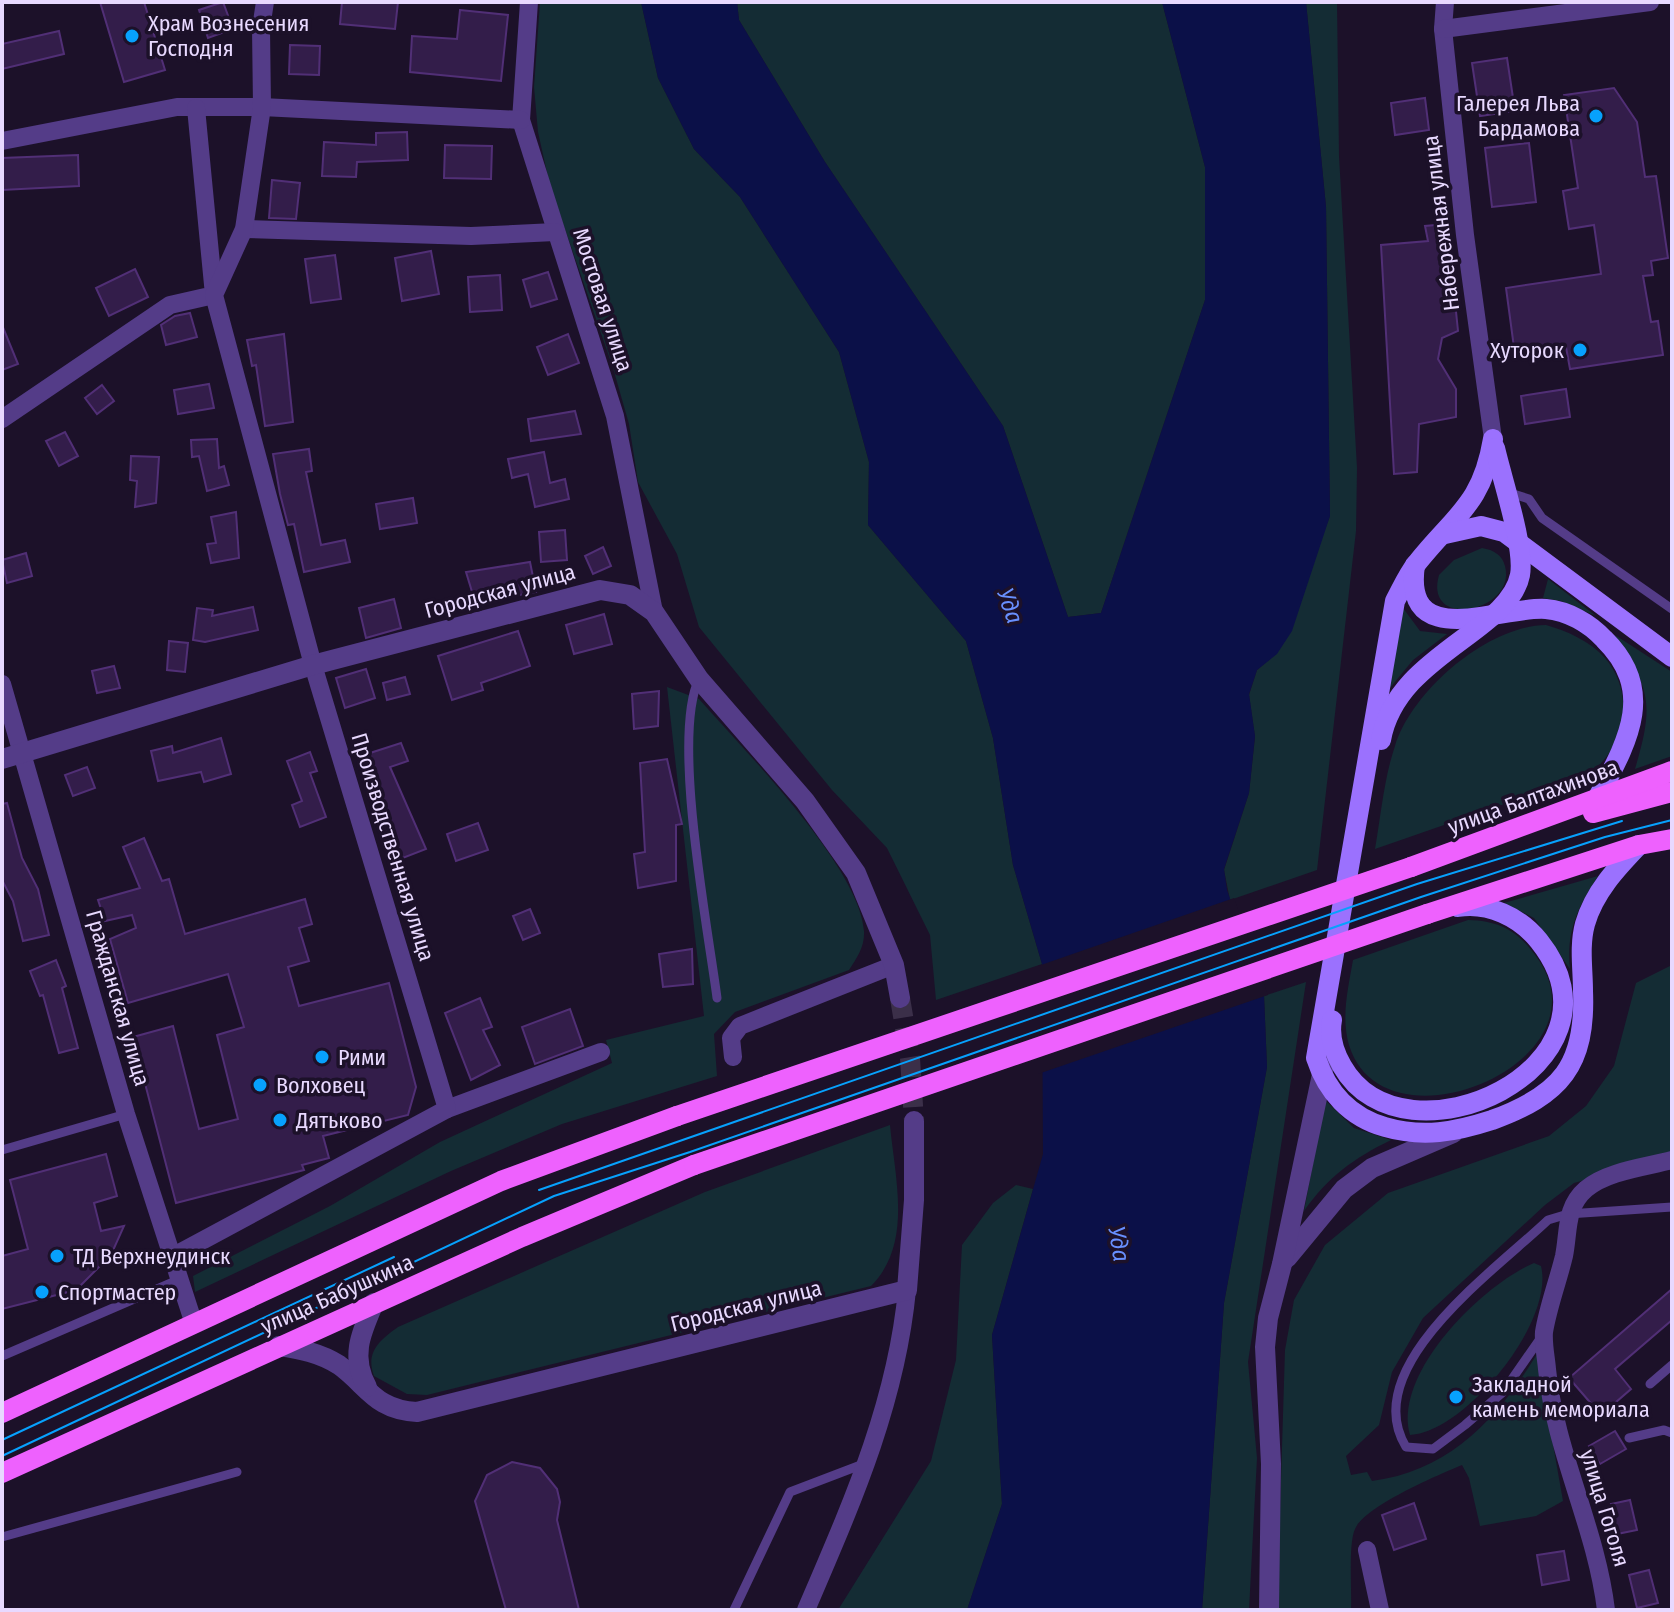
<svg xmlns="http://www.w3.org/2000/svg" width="1674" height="1612" viewBox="0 0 1674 1612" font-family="'Fira Sans Condensed',sans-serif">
<rect width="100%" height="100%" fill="#1c1129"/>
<g fill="#142c34">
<path d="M540,2h101l17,76 36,71 46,48 99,155 30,110 -1,63 98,116 27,97 20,127 29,99 -106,36 -6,-65 -43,-87 -55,-58 -133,-163 -22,-73 -39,-72 -9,-58 -16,-56 -63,-182 -12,-54 -4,-45z"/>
<path d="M737,2h425l43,165v133l-104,313 -33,4 -65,-191 -178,-264 -86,-142z"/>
<path d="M1306,2h31l2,154 18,312 -1,63 -39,339 -87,30 -6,-30 25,-77 6,-56 -6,-42 8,-25 20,-17 53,-137 -4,-309z"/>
<path d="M1482,548c12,2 20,7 23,18 12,46 -82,65 -66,9l15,-15z"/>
<path d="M1548,579l48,37 -35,-15 -18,-3z"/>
<path d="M1403,608l17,23 27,3 -34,26 -24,29z"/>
<path d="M1546,625c21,6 44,16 59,33 32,37 20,94 -20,118l-210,73c6,-34 9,-71 20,-103 17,-55 92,-120 151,-121z"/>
<path d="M1615,635l57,37v84l-37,13c19,-65 16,-78 -20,-134z"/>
<path d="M667,687l32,12c44,50 161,168 165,232 1,15 -7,27 -15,39l-114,42 -21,22 3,42 -155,48 -111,47 -256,121 -2,-16 137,-70 110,-64 172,-79 -6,-23 98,-24z"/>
<path d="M1598,876c-20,31 -32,55 -28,93l-36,-51 -30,-15z"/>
<path d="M1468,920c34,1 51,12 70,39 72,104 -155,198 -189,86 -8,-28 -1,-56 4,-85z"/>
<path d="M1672,965v191l-98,27 -29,22 -122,113 -31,54 -13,53 -33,31 5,19 16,-3 5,9c78,-10 126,-63 165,-127l26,147 -27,15 -56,10 -11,-48 -7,-13c-24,10 -97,41 -107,64 -7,15 -3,62 -4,81h-74l8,-260 9,-50 31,-55 63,-52 161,-57 37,-30 28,-40 22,-83z"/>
<path d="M1306,982l-58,380 9,96 -8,152h-47l22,-307 43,-236 -3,-71z"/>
<path d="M1325,1100l29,28 37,12c-37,18 -63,37 -87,71z"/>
<path d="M890,1125c5,54 23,119 -19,161l-444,109 -20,-1 -33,-18c-9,-24 6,-36 24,-49l307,-135z"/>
<path d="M1016,1185l17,4 -41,146 10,169 -35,106h-129l93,-149 25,-101 6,-115 31,-42z"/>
<path d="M1534,1263l7,3c14,56 -76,166 -131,169 -18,-61 72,-150 124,-172z"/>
</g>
<path fill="#0b1048" d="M641,2h96l2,18 86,142 178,264 65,191 33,-4 104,-313v-133l-43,-165h144l20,205 4,309 -38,115 -15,23 -20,16 -8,24 6,42 -6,57 -25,76 3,21 37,106 3,71 -43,236 -22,307h-235l35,-106 -10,-169 51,-181 -1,-190 -29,-99 -20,-127 -27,-97 -98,-116 1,-63 -30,-110 -99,-155 -46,-48 -36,-71z"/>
<path fill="#1c1129" d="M1234,898l34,97 -230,79v-108z"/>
<g fill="#331d4a" stroke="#512f76" stroke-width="2">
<path d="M100,2h44l21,68 -41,12z"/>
<path d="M223,2l10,27 -25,9 -9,-28z"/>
<path d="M342,2h56l-3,27 -55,-5z"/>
<path d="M460,10l48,5 -7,66 -91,-9 2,-36 45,3z"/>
<path d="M59,31l5,23 -62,15v-25z"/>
<path d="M290,45l30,1 -1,29 -30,-1z"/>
<path d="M1507,58l8,53 -35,5 -8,-53z"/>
<path d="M1614,88l23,34 8,55 11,-1 12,82 -17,3 2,14 -10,1 8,46 7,-1 5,34 -93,14 -4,-22 -51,8 -9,-67 95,-14 -7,-49 -25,4 -6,-38 15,-3 -14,-93z"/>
<path d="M1425,98l4,32 -34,5 -4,-32z"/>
<path d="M407,132l1,28 -51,2 -1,15 -34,-1 2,-34 52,3v-12z"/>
<path d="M1529,143l7,59 -44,5 -7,-59z"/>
<path d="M445,145l47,1 -1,33 -47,-1z"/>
<path d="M78,155l1,31 -77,4v-32z"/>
<path d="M272,180l28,3 -4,36 -27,-1z"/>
<path d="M1447,224l11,107 -16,7 -4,21 18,30v28l-37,7 -2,48 -23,2 -13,-229 47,-4 -3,-15z"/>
<path d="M431,251l8,43 -37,7 -7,-43z"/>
<path d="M335,255l6,44 -30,4 -6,-44z"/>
<path d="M135,269l13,28 -39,19 -13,-28z"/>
<path d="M548,272l9,27 -26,8 -8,-27z"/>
<path d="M500,275l2,35 -32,2 -2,-35z"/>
<path d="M190,313l7,24 -31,8 -5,-20 14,-9z"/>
<path d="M2,325l16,39 -16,6z"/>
<path d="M284,334l9,88 -28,4 -9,-61 -4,1 -5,-26z"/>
<path d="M568,334l11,29 -31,12 -11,-28z"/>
<path d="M209,384l5,24 -36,6 -4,-24z"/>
<path d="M102,385l12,16 -17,13 -12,-16z"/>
<path d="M1566,389l4,28 -45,7 -4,-28z"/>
<path d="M575,411l6,23 -50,7 -3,-22z"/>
<path d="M65,432l13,24 -19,10 -13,-25z"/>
<path d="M217,439l2,29 5,-2 5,19 -22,6 -8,-35 -7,1 -1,-17z"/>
<path d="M309,449l3,22 -6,1 15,73 24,-5 5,22 -46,10 -10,-48 -6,1 -8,-31 -7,-40z"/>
<path d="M544,452l6,31 15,-4 4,20 -34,8 -7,-33 -16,4 -4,-19z"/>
<path d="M131,456l28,1 -3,46 -21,4 2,-26 -7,-1z"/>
<path d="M413,498l4,25 -37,6 -4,-25z"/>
<path d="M236,512l3,46 -28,5 -4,-19 9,-1 -5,-26z"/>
<path d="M565,530l2,30 -26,2 -2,-30z"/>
<path d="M603,547l8,19 -18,8 -8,-18z"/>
<path d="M26,553l6,23 -25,7 -5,-23z"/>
<path d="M530,562l6,30 -39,7 -20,9 -11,-36z"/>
<path d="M394,599l7,29 -35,10 -7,-30z"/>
<path d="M253,607l5,23 -53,12 -12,-2 4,-32 16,2 -1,6z"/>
<path d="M604,614l8,30 -38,10 -8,-29z"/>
<path d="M518,631l12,35 -49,17 2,7 -31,10 -14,-44z"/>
<path d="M169,641l19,2 -3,29 -18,-2z"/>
<path d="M114,666l6,22 -23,5 -5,-22z"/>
<path d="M366,669l9,29 -30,10 -9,-30z"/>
<path d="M405,677l5,17 -23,6 -4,-17z"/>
<path d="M659,691l-1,35 -24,3 -2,-35z"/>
<path d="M221,738l10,36 -27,8 -3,-10 -43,9 -7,-30 21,-5 1,7z"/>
<path d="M401,743l7,18 -18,6 36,82 -31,12 -11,-28 4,-1 -11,-37 3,-1 -13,-40z"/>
<path d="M310,752l7,19 -7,2 16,44 -26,10 -8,-22 10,-4 -15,-40z"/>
<path d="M667,759l15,65 -6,1v56l-38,7 -4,-34 11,-2 -5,-89z"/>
<path d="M87,767l8,21 -22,8 -8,-21z"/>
<path d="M7,803l15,55 16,31 11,46 -26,6 -10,-40 -11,-21v-76z"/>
<path d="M478,823l10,27 -32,11 -9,-27z"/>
<path d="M144,838l18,43 7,-2 16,55 120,-35 7,25 -13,4 10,33 -21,6 11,39 90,-23 27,104 -8,28 -85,21 6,22 -27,7 2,5 -128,33 -43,-166 40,-11 26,103 39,-10 -21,-84 27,-8 -16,-53 -100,29 -18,-64 26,-11 -4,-13 -27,6 -7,-21 42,-12 -17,-41z"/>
<path d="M530,909l10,24 -17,7 -10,-24z"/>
<path d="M692,949l1,35 -30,3 -4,-33z"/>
<path d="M56,960l10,26 -4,2 16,60 -19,5 -16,-58 -3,1 -10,-25z"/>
<path d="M480,998l12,29 -9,3 17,35 -29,15 -26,-67z"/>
<path d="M570,1009l13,37 -48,18 -13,-37z"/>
<path d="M106,1154l11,42 -23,7 7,28 23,-5 -13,29 -35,35 -74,19v-53l26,-7 -18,-69z"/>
<path d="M1672,1289v31l-57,49 16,20 -30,26 -32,-37z"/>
<path d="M1615,1431l11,18 -26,15 -11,-18z"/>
<path d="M512,1462l28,6 17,21 3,13 -3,18 22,90h-73l-31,-109 12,-26z"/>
<path d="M1630,1500l7,30 -20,4 -6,-30z"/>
<path d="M1414,1503l12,36 -32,11 -12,-35z"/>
<path d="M1564,1551l5,29 -27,5 -5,-30z"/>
<path d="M1649,1570l9,33 -21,5 -8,-33z"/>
</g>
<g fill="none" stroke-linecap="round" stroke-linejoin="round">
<path stroke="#3b2f49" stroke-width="20" stroke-dasharray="20 10" stroke-linecap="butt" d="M900,998l10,60 4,63"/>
<g stroke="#543c88" stroke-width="9">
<path d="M1507,492l22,7 13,19 130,91"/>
<path d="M699,679c-28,57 9,249 18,319"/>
<path d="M2,1150l124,-36"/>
<path d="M1542,1336l-39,56 -38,33 -32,24 -27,-2c-49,-80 91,-178 142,-227l20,-6 104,-7"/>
<path d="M2,1356l176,-76"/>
<path d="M1650,1384l22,-19"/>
<path d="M1629,1438l35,-8 8,3"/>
<path d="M2,1537l235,-65"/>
<path d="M734,1610l56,-118 76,-29"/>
</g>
<g stroke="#543c88" stroke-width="18">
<path d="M529,2l-8,118 94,296 39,196"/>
<path d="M1445,2l-2,27 22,206 28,204"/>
<path d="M1443,29l207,-27"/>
<path d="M2,141l175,-34h85l259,13"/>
<path d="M244,229l227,7 84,-4"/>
<path d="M2,419l168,-114 44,-10 -18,-187"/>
<path d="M2,684l124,430 68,210"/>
<path d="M733,1057l-2,-19 9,-12 154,-61"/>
<path d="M447,1109l154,-57"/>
<path d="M170,1258l277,-149 -134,-444 -99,-370 30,-66 18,-122 -1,-79 4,-26"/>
<path d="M1367,1550l13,60"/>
<path d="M806,1610c45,-105 90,-205 101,-320"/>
<path d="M1606,1610c-10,-83 -51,-158 -59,-241 -1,-12 -4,-25 -3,-37 4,-25 14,-51 20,-76 5,-25 1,-49 22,-67 21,-18 60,-22 86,-29"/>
</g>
<g stroke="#543c88" stroke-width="20">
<path d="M2,759l311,-94 287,-75 30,5 24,17 45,67 106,122 51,72 38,92 6,33"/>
<path d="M1287,1258l57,-69 28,-21 81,-35"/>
<path d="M279,1346c21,3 41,7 60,19 29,21 36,45 78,47l490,-122 7,-90v-79"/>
<path d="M367,1387c-17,-31 -6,-54 7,-84"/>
<path d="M1269,1610l2,-146 -6,-117 3,-29 14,-54 42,-199"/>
</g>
<g stroke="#9b71fe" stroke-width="20">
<path d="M1493,439c-11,66 -38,76 -76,124 -9,11 -15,25 -22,38l-79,457c11,34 34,59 69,69 38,11 70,5 107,-7 69,-25 94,-55 91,-129 0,-22 -4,-45 2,-67 9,-32 32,-56 54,-79"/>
<path d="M1445,534l36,-8 23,6 168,125"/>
<path d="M1415,565c-13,89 88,40 131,44 22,2 43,14 58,30 54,53 22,105 -7,160"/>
<path d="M1381,740c15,-85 128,-108 139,-165 5,-28 -18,-96 -25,-127"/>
<path d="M1332,1020c-3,16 2,32 10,46 62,109 296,-1 197,-125 -19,-24 -51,-39 -81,-34"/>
</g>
<g stroke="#ee61fe" stroke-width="20">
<path d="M1593,813l79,-21"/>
<path d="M1411,867l261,-96"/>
<path d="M1427,914l212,-69 33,-6"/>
<path d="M2,1413l499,-232 176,-65"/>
<path d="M2,1473l520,-236 172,-72"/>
</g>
<g stroke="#07a1fd" stroke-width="2">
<path d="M539,1190l878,-306 205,-63"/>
<path d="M2,1440l392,-183"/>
<path d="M2,1456l552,-260 136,-44 731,-255 184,-60 67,-17"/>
</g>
<g stroke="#ee61fe" stroke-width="20">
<path d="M677,1116l734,-249"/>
<path d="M694,1165l733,-251"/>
</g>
</g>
<g fill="#07a1fd" stroke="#1c1129" stroke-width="3">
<circle cx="132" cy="36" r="8"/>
<circle cx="1596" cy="116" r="8"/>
<circle cx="1580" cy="350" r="8"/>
<circle cx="322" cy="1057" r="8"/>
<circle cx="260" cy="1085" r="8"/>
<circle cx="280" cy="1120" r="8"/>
<circle cx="57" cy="1256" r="8"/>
<circle cx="42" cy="1292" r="8"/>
<circle cx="1456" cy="1397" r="8"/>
</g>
<g text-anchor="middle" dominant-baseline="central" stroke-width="7" stroke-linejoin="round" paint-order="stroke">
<g font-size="22" fill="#e8d9ff" stroke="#1c1129" text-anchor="start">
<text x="148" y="23">Храм Вознесения<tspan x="148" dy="25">Господня</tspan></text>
<text x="1580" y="103" text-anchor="end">Галерея Льва<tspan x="1580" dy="25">Бардамова</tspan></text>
<text x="1564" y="350" text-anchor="end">Хуторок</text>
<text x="338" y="1057">Рими</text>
<text x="276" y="1085">Волховец</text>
<text x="296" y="1120">Дятьково</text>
<text x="73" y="1256">ТД Верхнеудинск</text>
<text x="58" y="1292">Спортмастер</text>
<text x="1472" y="1384">Закладной<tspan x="1472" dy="25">камень мемориала</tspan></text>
</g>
<g font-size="22" fill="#e8d9ff" stroke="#1c1129">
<text transform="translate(1441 223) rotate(-97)">Набережная улица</text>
<text transform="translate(603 300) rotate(72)">Мостовая улица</text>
<text transform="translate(500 591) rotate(-15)">Городская улица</text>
<text transform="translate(1533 797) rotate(-20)">улица Балтахинова</text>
<text transform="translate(393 847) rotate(73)">Производственная улица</text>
<text transform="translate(118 998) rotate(74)">Гражданская улица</text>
<text transform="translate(337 1294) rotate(-24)">улица Бабушкина</text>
<text transform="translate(746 1306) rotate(-14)">Городская улица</text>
<text transform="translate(1605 1508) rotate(73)">улица Гоголя</text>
</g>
<g font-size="24" font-style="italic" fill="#688ffe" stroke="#1c1129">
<text transform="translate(1010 606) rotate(71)">Уда</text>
<text transform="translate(1119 1244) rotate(81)">Уда</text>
</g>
</g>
<rect width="1674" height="1612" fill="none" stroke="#e8d9ff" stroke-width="8"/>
</svg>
